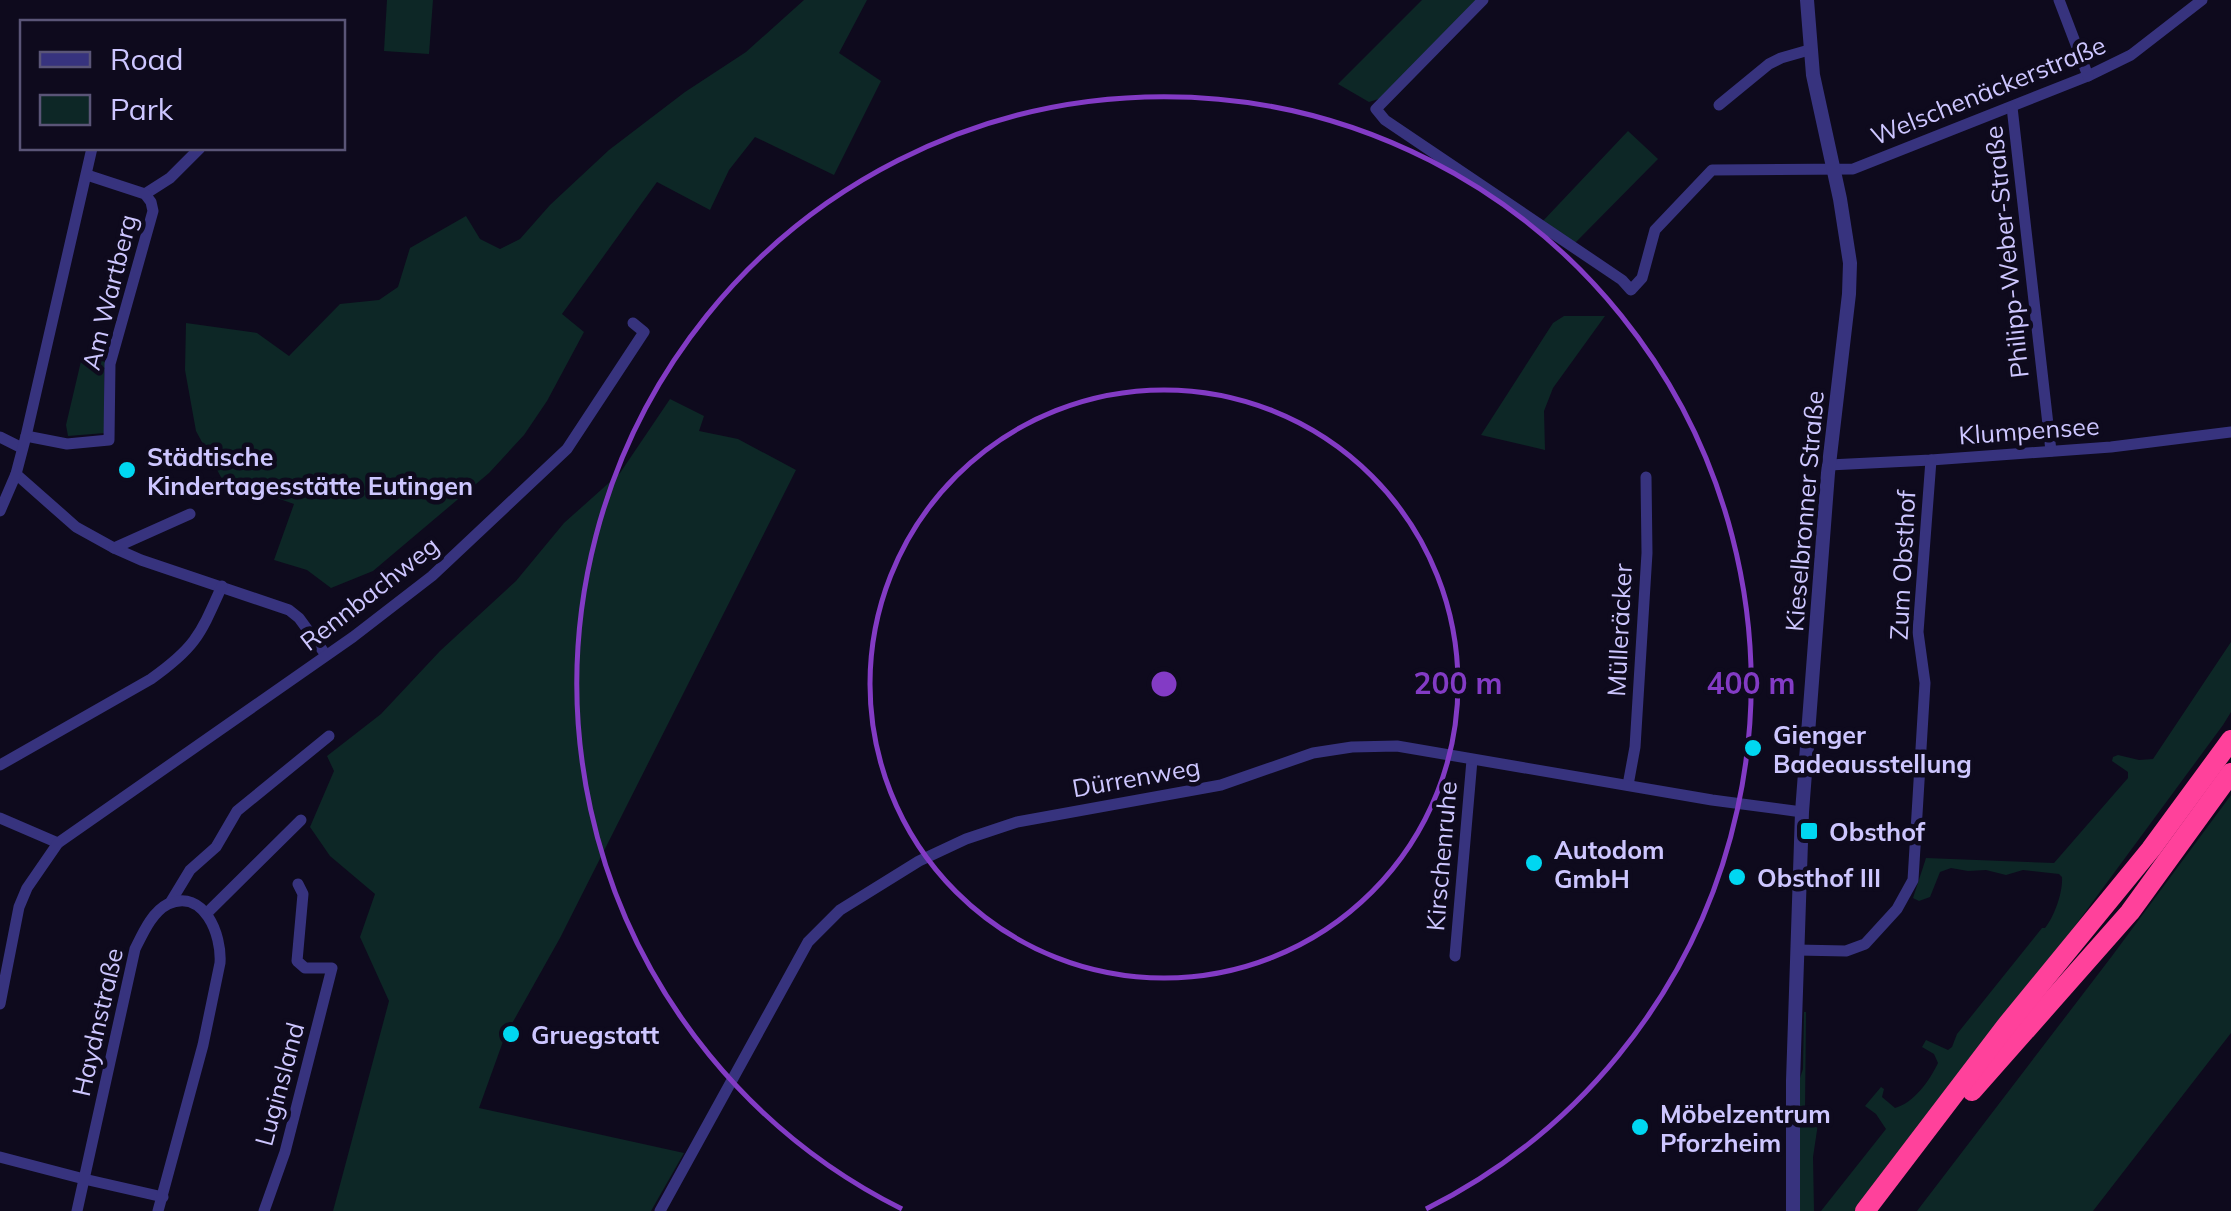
<svg xmlns="http://www.w3.org/2000/svg" width="2231" height="1211" viewBox="0 0 2231 1211" font-family="Mulish,sans-serif">
<rect width="100%" height="100%" fill="#0e0a1d"/>
<g fill="#0d2726">
<path d="M387,0h46l-4,54 -45,-3z"/>
<path d="M804,0h63l-28,53 42,28 -47,94 -79,-38 -26,33 -19,40 -53,-28 -95,132 22,18 -37,69 -23,34 -35,38 -116,98 -42,17 -24,-18 -33,-10 20,-56 -72,-25 -26,-48 -11,-61 1,-47 71,10 32,23 51,-52 39,-4 19,-13 12,-39 56,-32 14,23 20,10 20,-10 30,-34 59,-55 76,-58 61,-40z"/>
<path d="M1422,0h59l-96,97 -16,5 -31,-18z"/>
<path d="M1628,131l30,28 -84,85 -32,-22z"/>
<path d="M1564,316h41l-52,72 -9,23 1,39 -64,-15 72,-112z"/>
<path d="M82,357l24,5 -2,12 1,59 -37,3 -2,-11z"/>
<path d="M670,399l34,17 -5,15 39,8 58,31 -236,468 -55,98 -26,72 205,45 -33,58h-318l56,-210 -29,-64 15,-43 -45,-38 -20,-29 24,-56 -7,-15 54,-42 59,-63 76,-70 48,-58 56,-50z"/>
<path d="M2231,642v70l-8,13 -165,224 -201,262h-36l65,-82 -10,-15 -11,-8 16,-19 3,2 -2,8 13,11c19,-5 35,-28 43,-45l-4,-9 -12,-7 4,-7 22,10 4,-3 5,-13 85,-106h3c9,-11 18,-35 17,-51l-3,-3 -36,-4 -17,5 -20,-5 -18,1 -17,-3 -11,4 -10,25 -11,4 -6,-3 13,-40 128,5 74,-85v-6l-16,-11 1,-4 5,-2 21,5 14,-1z"/>
<path d="M2231,795v238l-138,178h-176l195,-255z"/>
<path d="M1804,1012h2l-1,99h11l3,6 -6,40 1,54h-16l1,-130 4,-12z"/>
</g>
<g fill="none" stroke-linecap="round" stroke-linejoin="round">
<g stroke="#37337e" stroke-width="11">
<path d="M1483,0l-107,109 9,11 237,160 9,10 11,-12 13,-48 57,-60 141,-1 235,-93 43,-21 71,-55"/>
<path d="M2059,0l29,76"/>
<path d="M1719,105l50,-41 12,-6 28,-8"/>
<path d="M2012,107l39,344"/>
<path d="M145,194l25,-16 30,-30"/>
<path d="M26,436l41,8 42,-4 1,-76 43,-153 -2,-9 -6,-8 -58,-19"/>
<path d="M0,437l22,11"/>
<path d="M1829,465l102,-5 180,-13 120,-15"/>
<path d="M16,474l60,53 38,21 27,12 148,50 10,8 27,37"/>
<path d="M0,511l16,-37 10,-38 66,-288"/>
<path d="M114,548l76,-34"/>
<path d="M0,765l151,-86c45,-32 49,-44 71,-93"/>
<path d="M1628,785l7,-38 12,-194 -1,-76"/>
<path d="M0,818l58,25"/>
<path d="M170,903l20,-33 26,-23 21,-36 92,-75"/>
<path d="M207,913l94,-93"/>
<path d="M1797,950l49,1 19,-7 32,-35 16,-29 12,-197 -7,-51 13,-172"/>
<path d="M1455,956l17,-196"/>
<path d="M0,1004l19,-97 8,-19 31,-45 295,-206 79,-61 135,-127 77,-117 -11,-9"/>
<path d="M0,1157l84,22 79,18"/>
<path d="M77,1211l58,-262c8,-16 17,-37 33,-45 36,-16 54,31 52,59l-17,82 -45,166"/>
<path d="M264,1211l21,-59 47,-184h-27l-8,-7 6,-67 -5,-10"/>
<path d="M660,1211l148,-269 32,-32 79,-49 47,-22 51,-17 204,-37 92,-32 39,-6 45,-1 315,54 90,12"/>
</g>
<path stroke="#37337e" stroke-width="14" d="M1793,1211v-130l9,-269 26,-339 21,-179 1,-31 -10,-64 -27,-124 -6,-75"/>
<g stroke="#ff419b" stroke-width="20">
<path d="M1972,1091l158,-179 101,-139"/>
<path d="M1865,1211l141,-185 145,-177 80,-109"/>
</g>
</g>
<g fill="none" stroke="#833bc5" stroke-width="5">
<circle cx="1164" cy="684" r="294"/>
<path d="M902 1209A587 587 0 1 1 1426 1209"/>
</g>
<g fill="#00d7f1" stroke="#0e0a1d" stroke-width="4">
<circle cx="127" cy="470" r="10"/>
<circle cx="1753" cy="748" r="10"/>
<rect x="1799" y="821" width="20" height="20" rx="5"/>
<circle cx="1534" cy="863" r="10"/>
<circle cx="1737" cy="877" r="10"/>
<circle cx="511" cy="1034" r="10"/>
<circle cx="1640" cy="1127" r="10"/>
</g>
<g text-anchor="middle" dominant-baseline="central" stroke-width="9" stroke-linejoin="round" paint-order="stroke">
<g font-size="25" fill="#cdc6ff" stroke="#0e0a1d">
<text transform="translate(1988 90) rotate(-22)">Welschenäckerstraße</text>
<text transform="translate(2006 252) rotate(-96)">Philipp-Weber-Straße</text>
<text transform="translate(109 292) rotate(-76)">Am Wartberg</text>
<text transform="translate(2029 430) rotate(-4)">Klumpensee</text>
<text transform="translate(1804 511) rotate(-85)">Kieselbronner Straße</text>
<text transform="translate(1902 565) rotate(-87)">Zum Obsthof</text>
<text transform="translate(369 593) rotate(-38)">Rennbachweg</text>
<text transform="translate(1619 630) rotate(-87)">Mülleräcker</text>
<text transform="translate(1136 777) rotate(-10)">Dürrenweg</text>
<text transform="translate(1441 856) rotate(-85)">Kirschenruhe</text>
<text transform="translate(97 1022) rotate(-77)">Haydnstraße</text>
<text transform="translate(279 1084) rotate(-75)">Luginsland</text>
</g>
<g font-size="25" font-weight="bold" fill="#cdc6ff" stroke="#0e0a1d" text-anchor="start">
<text x="147" y="456">Städtische<tspan x="147" dy="29">Kindertagesstätte Eutingen</tspan></text>
<text x="1773" y="734">Gienger<tspan x="1773" dy="29">Badeausstellung</tspan></text>
<text x="1829" y="831">Obsthof</text>
<text x="1554" y="849">Autodom<tspan x="1554" dy="29">GmbH</tspan></text>
<text x="1757" y="877">Obsthof III</text>
<text x="531" y="1034">Gruegstatt</text>
<text x="1660" y="1113">Möbelzentrum<tspan x="1660" dy="29">Pforzheim</tspan></text>
</g>
</g>
<circle cx="1164" cy="684" r="15" fill="#833bc5" stroke="#0e0a1d" stroke-width="5"/>
<g font-size="30" text-anchor="middle" font-weight="bold" fill="#833bc5" stroke="#0e0a1d" stroke-width="9" stroke-linejoin="round" paint-order="stroke">
<text x="1458" y="694">200 m</text>
<text x="1751" y="694">400 m</text>
</g>
<rect x="20" y="20" width="325" height="130" fill="#0e0a1d" stroke="#5a5577" stroke-width="2.5"/>
<rect x="40" y="52" width="50" height="15" fill="#37337e" stroke="#5a5577" stroke-width="2.5"/>
<text x="110" y="70" font-size="30" fill="#cdc6ff">Road</text>
<rect x="40" y="95" width="50" height="30" fill="#0d2726" stroke="#5a5577" stroke-width="2.5"/>
<text x="110" y="120" font-size="30" fill="#cdc6ff">Park</text>
</svg>
